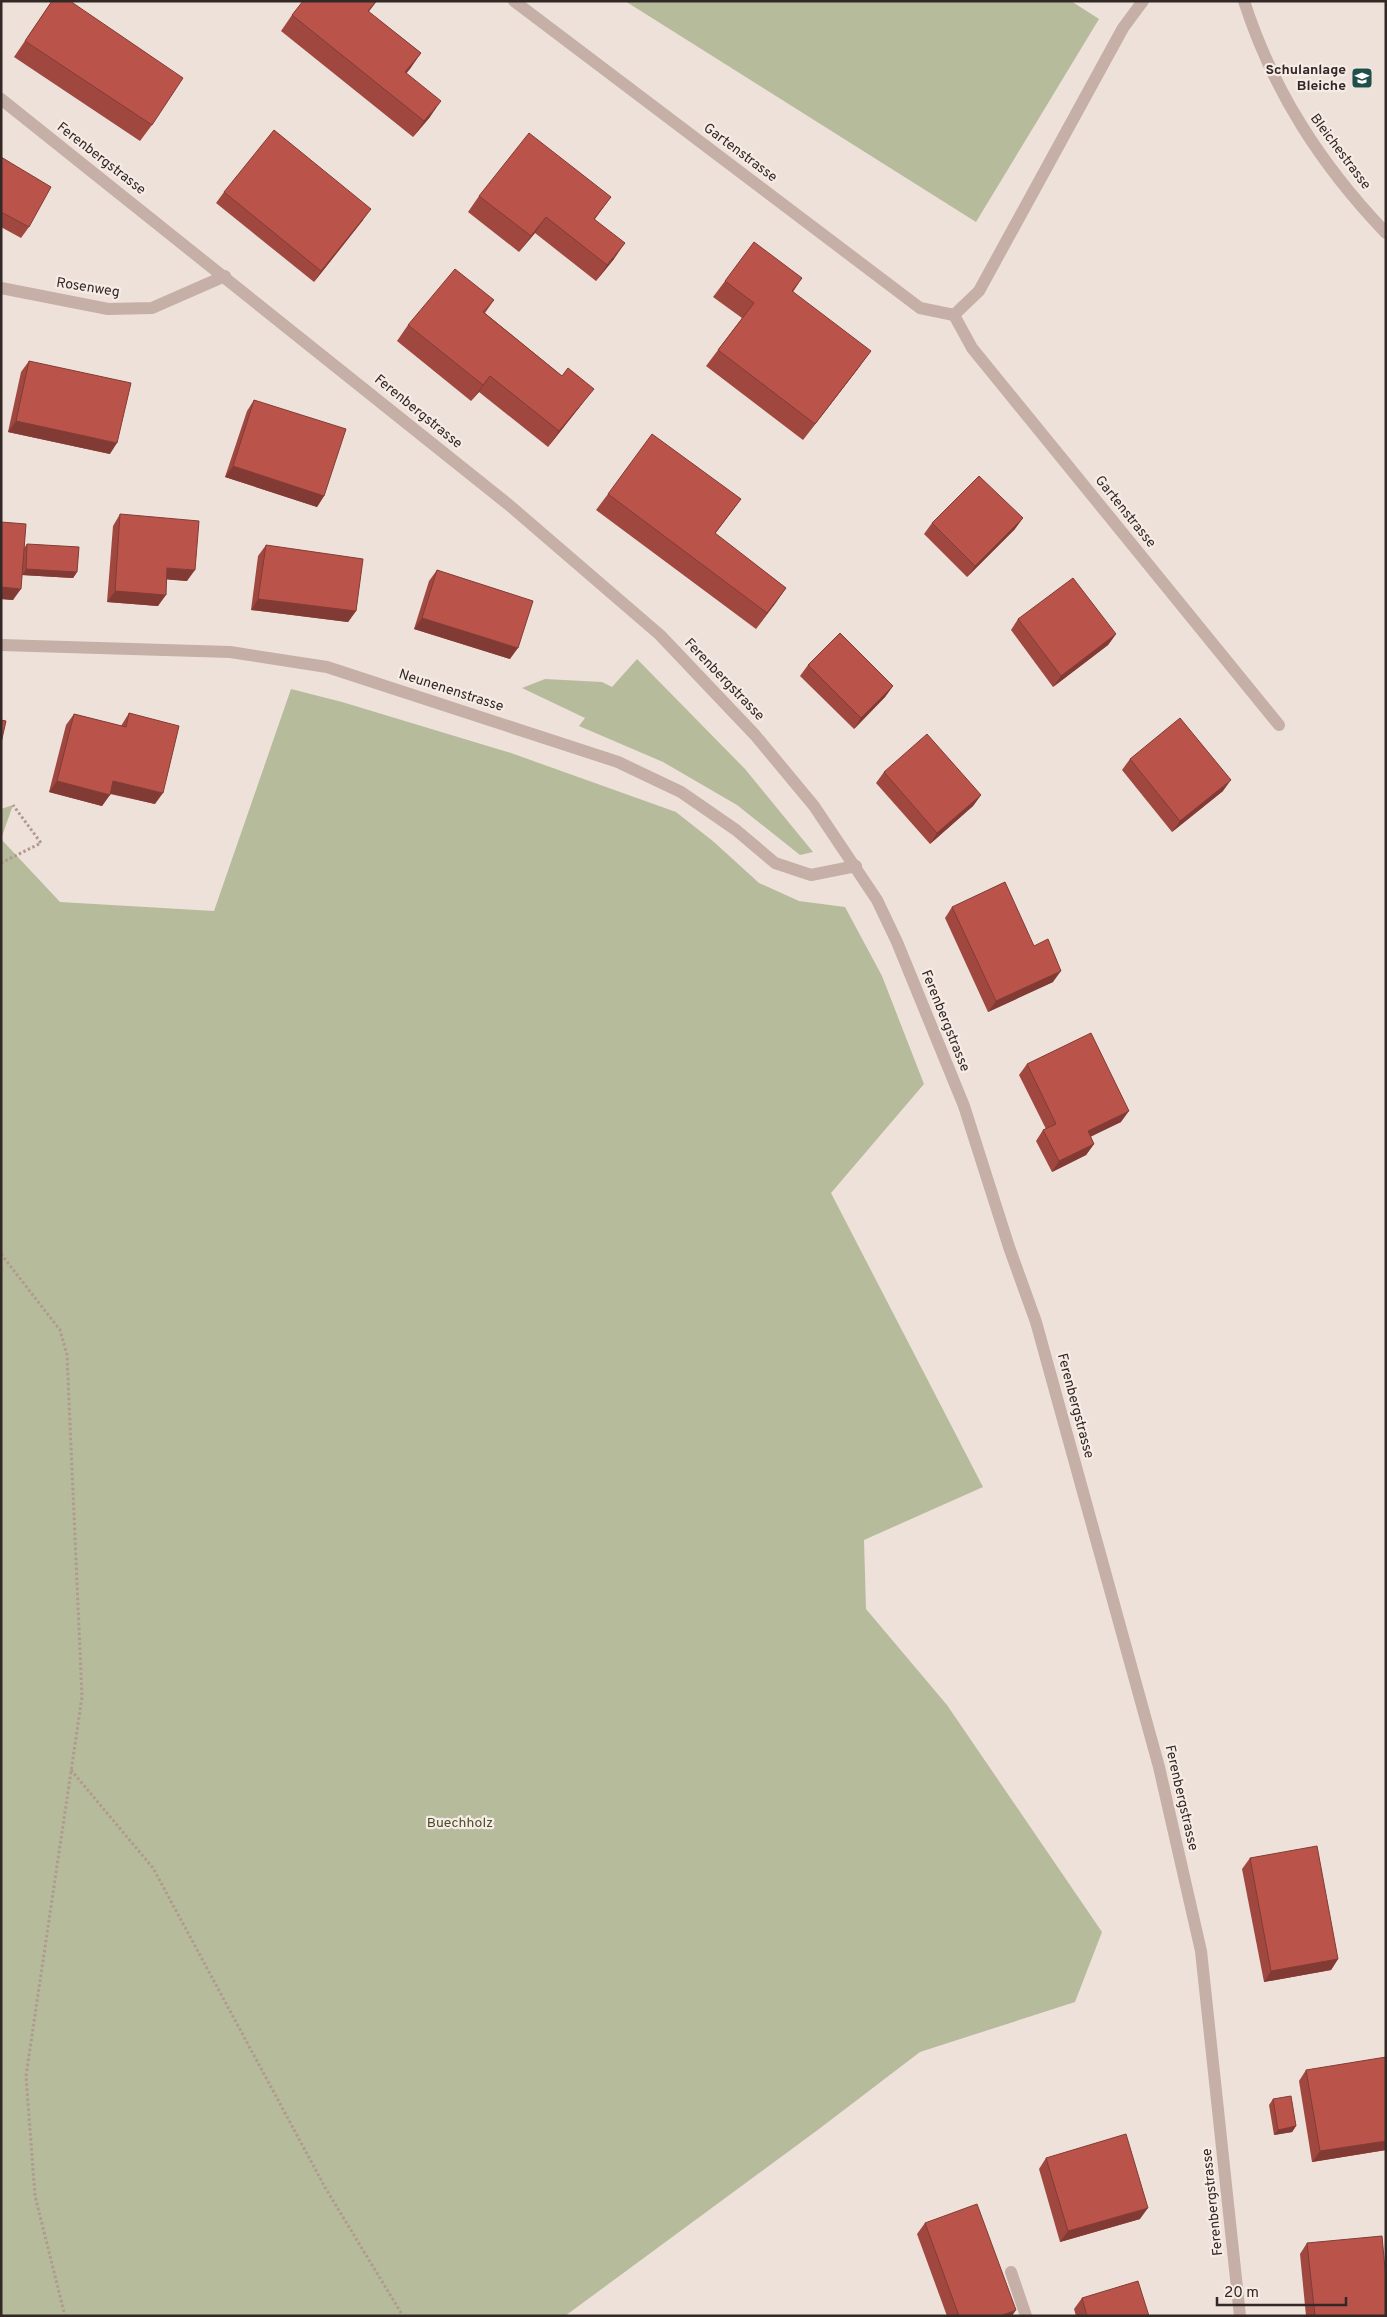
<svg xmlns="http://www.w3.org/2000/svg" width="1387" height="2317" viewBox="0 0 1387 2317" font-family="Overpass,sans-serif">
<rect width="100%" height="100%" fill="#eee1d9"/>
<g fill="#b6bb9b">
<path d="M625,1h446l28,18 -123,203z"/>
<path d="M637,659l108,110 68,83 -13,3 -63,-50 -74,-43 -84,-36 6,-8 -63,-30 23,-9 57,3 10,5z"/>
<path d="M291,689l51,13 169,51 165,59 38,30 45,41 40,18 46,6 37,69 42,108 -93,109 152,294 -119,53 2,69 81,96 155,227 -27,70 -155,50 -101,77 -254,187h-564v-1507l12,-4 -12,34 59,63 154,9z"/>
</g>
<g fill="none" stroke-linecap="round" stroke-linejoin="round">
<g stroke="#b09991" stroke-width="3" stroke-dasharray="2.5 2.5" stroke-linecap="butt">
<path d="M1,863l40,-20 -28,-38"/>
<path d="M1,1254l59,76 7,25 15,342 -56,379 9,120 30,120"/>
<path d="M71,1770l82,98 173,321 77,127"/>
</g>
<path stroke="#c5afa6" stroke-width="12" d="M1011,2272l15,44"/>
<g stroke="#c5afa6" stroke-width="12">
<path d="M514,1l406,307 34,7 25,-24 144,-263 20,-27"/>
<path d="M1244,1c29,90 77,164 142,232"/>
<path d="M1,288l107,21 44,-1 73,-32"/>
<path d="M954,315l18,33 307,377"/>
<path d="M1,645l229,7 97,15 291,95 63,30 55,38 39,33 36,12 45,-9"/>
</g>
<path stroke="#c5afa6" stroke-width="12" d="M1,99l508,406 151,130 95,100 59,71 63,94 20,42 67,164 45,141 27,75 123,445 42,184 39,365"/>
</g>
<g fill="#a04840">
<path d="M52,1l100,124 -12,16 -126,-84z"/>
<path d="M369,12l52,41 -15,20 24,44 -17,20 -132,-106 11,-16z"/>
<path d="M1,157l28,70 -8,11 -20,-11z"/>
<path d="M224,192l139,28 -49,62 -98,-79z"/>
<path d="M479,196l132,1 -16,22 19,40 -18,22 -61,-48 -16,19 -51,-40z"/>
<path d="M802,278l-9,14 67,74 -57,74 -97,-74 36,-48 -29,-21 12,-16z"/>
<path d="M494,300l-9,13 77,63 20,28 -34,43 -69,-55 -8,9 -74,-60 11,-16z"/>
<path d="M29,361l81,93 -102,-22 13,-60z"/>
<path d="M254,400l70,96 -7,11 -92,-30 22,-66z"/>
<path d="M608,494l133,5 -26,35 71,54 -30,41 -160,-119z"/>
<path d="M120,514l67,67 -20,-2 -9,27 -51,-4 6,-76z"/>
<path d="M1,522l23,26 3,-4 50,28 -4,6 -51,-3 -9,25 -12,-1z"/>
<path d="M932,523l83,6 -48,48 -43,-43z"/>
<path d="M266,545l90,66 -8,11 -97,-12 7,-54z"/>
<path d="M437,570l73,89 -96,-30 15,-48z"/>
<path d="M1018,619l98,15 -8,11 -55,42 -42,-57z"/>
<path d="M808,665l85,21 -8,11 -31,32 -54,-53z"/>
<path d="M129,713l26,91 -45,-10 -8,12 -53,-14 17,-67 8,-11 47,12z"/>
<path d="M1130,759l93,32 -51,41 -50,-62z"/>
<path d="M884,772l97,23 -8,11 -43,38 -54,-61z"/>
<path d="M952,907l82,39 19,36 -65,30 -43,-94z"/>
<path d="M1027,1064l94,58 -31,14 4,8 -8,11 -34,17 -16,-31 7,-11 3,-1 -27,-54z"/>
<path d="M1250,1858l88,101 -7,11 -67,12 -22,-113z"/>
<path d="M1306,2070l80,80 -74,12 -13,-81z"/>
<path d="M1273,2099l23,27 -4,6 -18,3 -5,-30z"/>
<path d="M1046,2158l94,61 -80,23 -21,-73z"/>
<path d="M925,2223l87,93h-65l-30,-82z"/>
<path d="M1307,2243l79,73h-80l-6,-62z"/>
<path d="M1082,2298l67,18h-73l-2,-7z"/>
</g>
<g fill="#823b34">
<path d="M376,1h1l-20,26 11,-16z"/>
<path d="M421,53l-11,16 -16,19 11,-16z"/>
<path d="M441,101l-11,16 -17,20 11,-16z"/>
<path d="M371,209l-8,11 -49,62 7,-11z"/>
<path d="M546,217l-11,16 -16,19 12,-16z"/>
<path d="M625,243l-11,16 -18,22 11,-16z"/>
<path d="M871,351l-11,15 -57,74 12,-16z"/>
<path d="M490,376l-11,16 -8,9 12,-16z"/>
<path d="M594,389l-12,15 -34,43 11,-16z"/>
<path d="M16,421l101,22 -7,11 -102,-22z"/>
<path d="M233,466l91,30 -7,11 -92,-30z"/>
<path d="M1023,518l-8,11 -48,48 8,-11z"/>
<path d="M167,568l28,2 -8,11 -27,-2z"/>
<path d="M26,569l51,3 -4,6 -51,-3z"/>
<path d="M1,587l20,2 -8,11 -12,-1z"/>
<path d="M786,588l-11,16 -19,25 11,-16z"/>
<path d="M115,591l51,4 -8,11 -51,-4z"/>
<path d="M258,599l98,12 -8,11 -97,-12z"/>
<path d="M422,618l96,30 -8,11 -96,-30z"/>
<path d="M1116,634l-8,11 -55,42 8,-11z"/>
<path d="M893,686l-8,11 -31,32 7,-11z"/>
<path d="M1231,780l-8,11 -51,41 8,-11z"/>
<path d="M57,781l53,14 -8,11 -53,-14z"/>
<path d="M113,781l50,12 -8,11 -50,-12z"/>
<path d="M981,795l-8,11 -43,38 7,-11z"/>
<path d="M1061,971l-8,11 -65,30 8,-11z"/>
<path d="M1129,1111l-8,11 -41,20 8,-11z"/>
<path d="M1094,1144l-8,11 -34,17 7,-11z"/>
<path d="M1338,1959l-7,11 -67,12 7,-11z"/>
<path d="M1296,2126l-4,6 -18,3 4,-5z"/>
<path d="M1386,2141v9l-74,12 8,-11z"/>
<path d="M1148,2208l-8,11 -80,23 8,-11z"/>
<path d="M1016,2310l-4,6h-12z"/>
</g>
<g fill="#ba544b" stroke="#823b34">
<path d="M52,1h18l113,77 -31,47 -127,-84z"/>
<path d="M303,1h73l-8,10 53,42 -16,19 36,29 -17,20 -132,-106z"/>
<path d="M274,130l97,79 -50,62 -97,-79z"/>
<path d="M529,133l82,64 -17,22 31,24 -18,22 -61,-48 -15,19 -52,-40z"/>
<path d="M1,157l50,30 -22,40 -28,-15z"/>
<path d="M754,242l48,36 -10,13 79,60 -56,73 -97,-74 36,-47 -29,-22z"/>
<path d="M455,269l39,31 -11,12 79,64 6,-8 26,21 -35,42 -69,-55 -7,9 -75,-60z"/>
<path d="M29,361l102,22 -14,60 -101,-22z"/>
<path d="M254,400l92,29 -22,67 -91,-30z"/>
<path d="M652,434l89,65 -26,34 71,55 -19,25 -159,-119z"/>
<path d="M979,476l44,42 -48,48 -43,-43z"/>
<path d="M120,514l79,7 -4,49 -28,-2 -1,27 -51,-4z"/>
<path d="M1,522l25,2 -5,65 -20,-2z"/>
<path d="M27,544l52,3 -2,25 -51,-3z"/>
<path d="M266,545l97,14 -7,52 -98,-12z"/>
<path d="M437,570l96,31 -15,47 -96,-30z"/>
<path d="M1073,578l43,56 -55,42 -43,-57z"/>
<path d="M840,633l53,53 -32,32 -53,-53z"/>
<path d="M129,713l50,13 -16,67 -50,-12 -3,14 -53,-14 17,-67 52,13z"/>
<path d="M1180,718l51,62 -51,41 -50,-62z"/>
<path d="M1,720l5,1 -5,22z"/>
<path d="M927,734l54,61 -44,38 -53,-61z"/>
<path d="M1005,882l29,64 14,-7 13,32 -65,30 -44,-94z"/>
<path d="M1091,1033l38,78 -41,20 6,13 -35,17 -16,-31 13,-6 -29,-60z"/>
<path d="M1317,1846l21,113 -67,12 -21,-113z"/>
<path d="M1386,2057v84l-66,10 -14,-81z"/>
<path d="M1291,2096l5,30 -18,4 -5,-31z"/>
<path d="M1126,2134l22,74 -80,23 -22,-73z"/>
<path d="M977,2204l39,106 -16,6h-41l-34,-93z"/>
<path d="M1382,2236l4,44v36h-71l-8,-73z"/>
<path d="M1138,2281l11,35h-62l-5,-18z"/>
</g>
<defs>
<g id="school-square" transform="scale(1.125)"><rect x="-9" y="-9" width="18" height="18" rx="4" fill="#204f4a" stroke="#f7ebe5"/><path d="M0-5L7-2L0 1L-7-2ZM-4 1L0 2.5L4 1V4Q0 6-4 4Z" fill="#fff"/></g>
</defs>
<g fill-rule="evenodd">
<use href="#school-square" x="1362" y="78"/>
</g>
<g text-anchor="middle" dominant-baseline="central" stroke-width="4.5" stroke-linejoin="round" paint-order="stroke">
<g font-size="14" font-weight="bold" fill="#322826" stroke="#f7ebe5" text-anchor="end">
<text x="1346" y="70">Schulanlage<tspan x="1346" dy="16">Bleiche</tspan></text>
</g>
<g font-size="14" fill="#322826" stroke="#f7ebe5">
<text transform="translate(1340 152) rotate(53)">Bleichestrasse</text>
<text transform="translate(740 153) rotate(37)">Gartenstrasse</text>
<text transform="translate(101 159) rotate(38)">Ferenbergstrasse</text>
<text transform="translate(88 288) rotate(9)">Rosenweg</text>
<text transform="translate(418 412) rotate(39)">Ferenbergstrasse</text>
<text transform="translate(1125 512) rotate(51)">Gartenstrasse</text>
<text transform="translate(724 680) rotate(46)">Ferenbergstrasse</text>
<text transform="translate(451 691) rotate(18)">Neunenenstrasse</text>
<text transform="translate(945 1021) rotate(68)">Ferenbergstrasse</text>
<text transform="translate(1075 1406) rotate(75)">Ferenbergstrasse</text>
<text transform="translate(1181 1798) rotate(77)">Ferenbergstrasse</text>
<text transform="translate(1213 2202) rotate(-96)">Ferenbergstrasse</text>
</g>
<g font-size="14" fill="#474e2d" stroke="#f7ebe5">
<text x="460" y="1823">Buechholz</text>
</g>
</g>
<rect width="1387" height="2317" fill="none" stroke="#322826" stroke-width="5"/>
<path d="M1217 2297v8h129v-8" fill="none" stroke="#322826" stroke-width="2.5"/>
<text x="1224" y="2297" font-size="15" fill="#322826" stroke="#f7ebe5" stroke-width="4" paint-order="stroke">20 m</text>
</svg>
